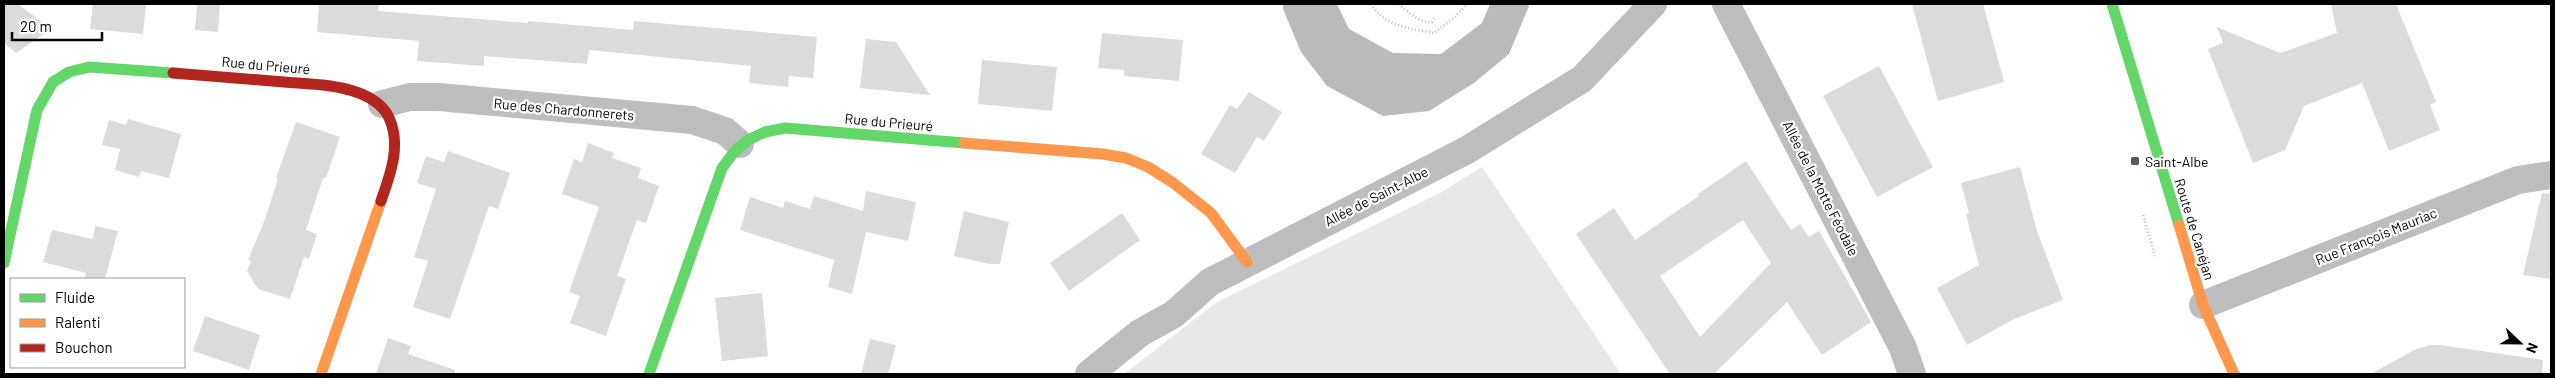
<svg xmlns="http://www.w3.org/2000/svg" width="2555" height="378" viewBox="0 0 2555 378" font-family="Barlow,sans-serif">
<rect width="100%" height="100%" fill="#fff"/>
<path fill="#e8e8e8" d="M1482,167l139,207h-497l93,-72 223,-109z"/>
<path fill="#bababa" d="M1283,4h54l12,25 44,24 48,1 41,-31 8,-19h37l2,2 -20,48 -35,29 -45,28 -46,5 -56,-30 -26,-34 -18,-43z"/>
<g fill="#dbdbdb" fill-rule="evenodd">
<path d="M4,4h14l33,25 -35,24 -12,-10z"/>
<path d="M93,4h53l-3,30 -53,-5z"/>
<path d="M197,4h23l-2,28 -23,-2z"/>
<path d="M319,4h60l-1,7 150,12v-2l105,9 1,-9 183,16 -4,41 -24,-2 -1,11 -39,-4 2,-17 -162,-16 -2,14 -103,-8v10l-67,-5 2,-20 -102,-9z"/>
<path d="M1912,4h71l21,78 -66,19z"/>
<path d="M2331,4h65l40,98 -6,3 10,25 -51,21 -27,-68 -58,23 -19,44 -32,13 -45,-114 15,-6 -6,-16 63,26 57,-20z"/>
<path d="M1102,33l81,7 -4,41 -55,-5v-6l-26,-2z"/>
<path d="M866,39l30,3 34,53 -70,-7z"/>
<path d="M982,60l75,7 -5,44 -74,-7z"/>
<path d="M1879,66l54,101 -56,30 -54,-101z"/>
<path d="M1249,92l33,20 -18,29 -7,-4 -22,36 -34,-19 29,-49 7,4z"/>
<path d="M128,119l53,15 -12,44 -28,-7 -2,6 -24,-7 5,-21 -18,-4 7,-25 17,5z"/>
<path d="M296,122l44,15 -14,41h-3l-17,52 11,4 -8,25 -5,-2 -14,42 -32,-10 -11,-18 4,-10 -3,-1 17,-41 13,-40 -2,-1z"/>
<path d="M588,143l26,10 -2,5 29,10 -3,10 21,8 -13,37 -9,-3 -20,56 9,3 -20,57 -36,-13 10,-27 -11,-4 30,-85 -37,-13 12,-35 8,3z"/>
<path d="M448,151l62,22 -12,36 -9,-3 -39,113 -37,-12 15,-46 -14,-4 22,-68 -19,-6 9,-27 18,6z"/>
<path d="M1746,161l45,69 9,-6 9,13 10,-6 52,91 -49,33 -35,-53 -73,72h-44l-94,-140 38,-26 21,32 64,-44 -1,-2zM1743,220l28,43 -71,74 -40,-61z"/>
<path d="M2020,167l17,64 26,69 -49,19 -47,26 -30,-57 42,-23 -13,-51 3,-1 -8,-30z"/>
<path d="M866,191l50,11 -8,39 -42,-9 -14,62 -24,-7 6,-27 -94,-30 10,-33 33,11 2,-7 25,8 4,-13 49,15z"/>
<path d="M2542,193l9,1v85l-28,-4z"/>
<path d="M964,211l45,11 -9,42h-10l-36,-8z"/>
<path d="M1122,213l18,27 -71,51 -19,-28z"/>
<path d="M95,226l23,5 -13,48h-20l1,-6 -43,-11 9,-32 41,9z"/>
<path d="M762,293l6,63 -46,5 -7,-63z"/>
<path d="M205,316l55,19 -11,35 -56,-19z"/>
<path d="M388,338l23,8 -3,8 47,16v4h-79z"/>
<path d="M870,339l26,6 -8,29h-27z"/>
<path d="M2430,345h10l103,15 -1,14h-171l43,-24z"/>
</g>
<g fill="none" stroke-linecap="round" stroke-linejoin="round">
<g stroke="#c2c2c2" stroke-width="3" stroke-dasharray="1 2.5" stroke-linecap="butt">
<path d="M1371,4c13,22 40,25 63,29l21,-16 12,-13"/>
<path d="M1399,4c9,8 20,19 33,18l3,-5"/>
<path d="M2143,215l12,41"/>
</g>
<g stroke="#bdbdbd" stroke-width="28">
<path d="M1726,4l177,344 9,26"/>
<path d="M382,104l28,-7h29l253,23 33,11 15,13"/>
<path d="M2203,305l315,-125 33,-5"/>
<path d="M1089,374l51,-41 34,-19 36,-32 257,-132 115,-71 71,-75"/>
</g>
<g stroke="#63d668" stroke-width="11">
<path d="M2112,4l67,221"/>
<path d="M4,263l33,-153 16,-28 16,-10 20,-5 84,6"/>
<path d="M649,374l73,-206 12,-16 14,-12 17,-8 20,-4 179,15"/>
</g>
<g stroke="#ff974d" stroke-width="11">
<path d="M964,143l139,11 23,4 22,9 24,15 39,31 36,49"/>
<path d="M2179,225l24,80 31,69"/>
<path d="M321,374l60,-173"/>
</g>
<path stroke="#b3261e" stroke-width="11" d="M173,73c37,3 74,6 111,9 25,2 51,2 75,11 13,5 26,14 31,27 11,27 0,55 -9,81"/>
</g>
<rect fill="#595959" stroke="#fff" stroke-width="2" x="2130" y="156" width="10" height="10" rx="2.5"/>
<g text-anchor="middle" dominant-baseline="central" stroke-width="4.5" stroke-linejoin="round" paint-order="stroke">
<g font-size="14" fill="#000" stroke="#fff">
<text transform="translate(266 65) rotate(5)">Rue du Prieuré</text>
<text transform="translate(564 109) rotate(5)">Rue des Chardonnerets</text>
<text transform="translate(889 122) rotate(5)">Rue du Prieuré</text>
<text transform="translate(1821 188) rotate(63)">Allée de la Motte Féodale</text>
<text transform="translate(1376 196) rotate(-27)">Allée de Saint-Albe</text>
<text transform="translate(2195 229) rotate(73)">Route de Canéjan</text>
<text transform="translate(2376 236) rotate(-22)">Rue François Mauriac</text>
</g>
<g font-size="14" fill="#000" stroke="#fff" text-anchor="start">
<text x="2145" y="161">Saint-Albe</text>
</g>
</g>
<rect width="2555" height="378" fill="none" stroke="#000000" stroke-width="10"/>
<rect x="10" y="278" width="175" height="90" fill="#ffffff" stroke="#999999"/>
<rect x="20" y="294" width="25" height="8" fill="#63d668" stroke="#999999"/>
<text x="55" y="303" font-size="15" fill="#000000">Fluide</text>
<rect x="20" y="319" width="25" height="8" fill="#ff974d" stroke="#999999"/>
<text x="55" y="328" font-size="15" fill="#000000">Ralenti</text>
<rect x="20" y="344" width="25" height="8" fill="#b3261e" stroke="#999999"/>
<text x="55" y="353" font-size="15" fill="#000000">Bouchon</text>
<g transform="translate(2520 343) rotate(112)" stroke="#ffffff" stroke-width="4" paint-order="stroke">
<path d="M0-4L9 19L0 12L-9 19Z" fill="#000000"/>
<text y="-8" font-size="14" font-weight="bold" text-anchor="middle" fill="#000000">N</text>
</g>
<path d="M12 32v8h90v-8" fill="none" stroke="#000000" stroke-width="2.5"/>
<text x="20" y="32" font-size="15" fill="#000000" stroke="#ffffff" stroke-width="4" paint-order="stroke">20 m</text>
</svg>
